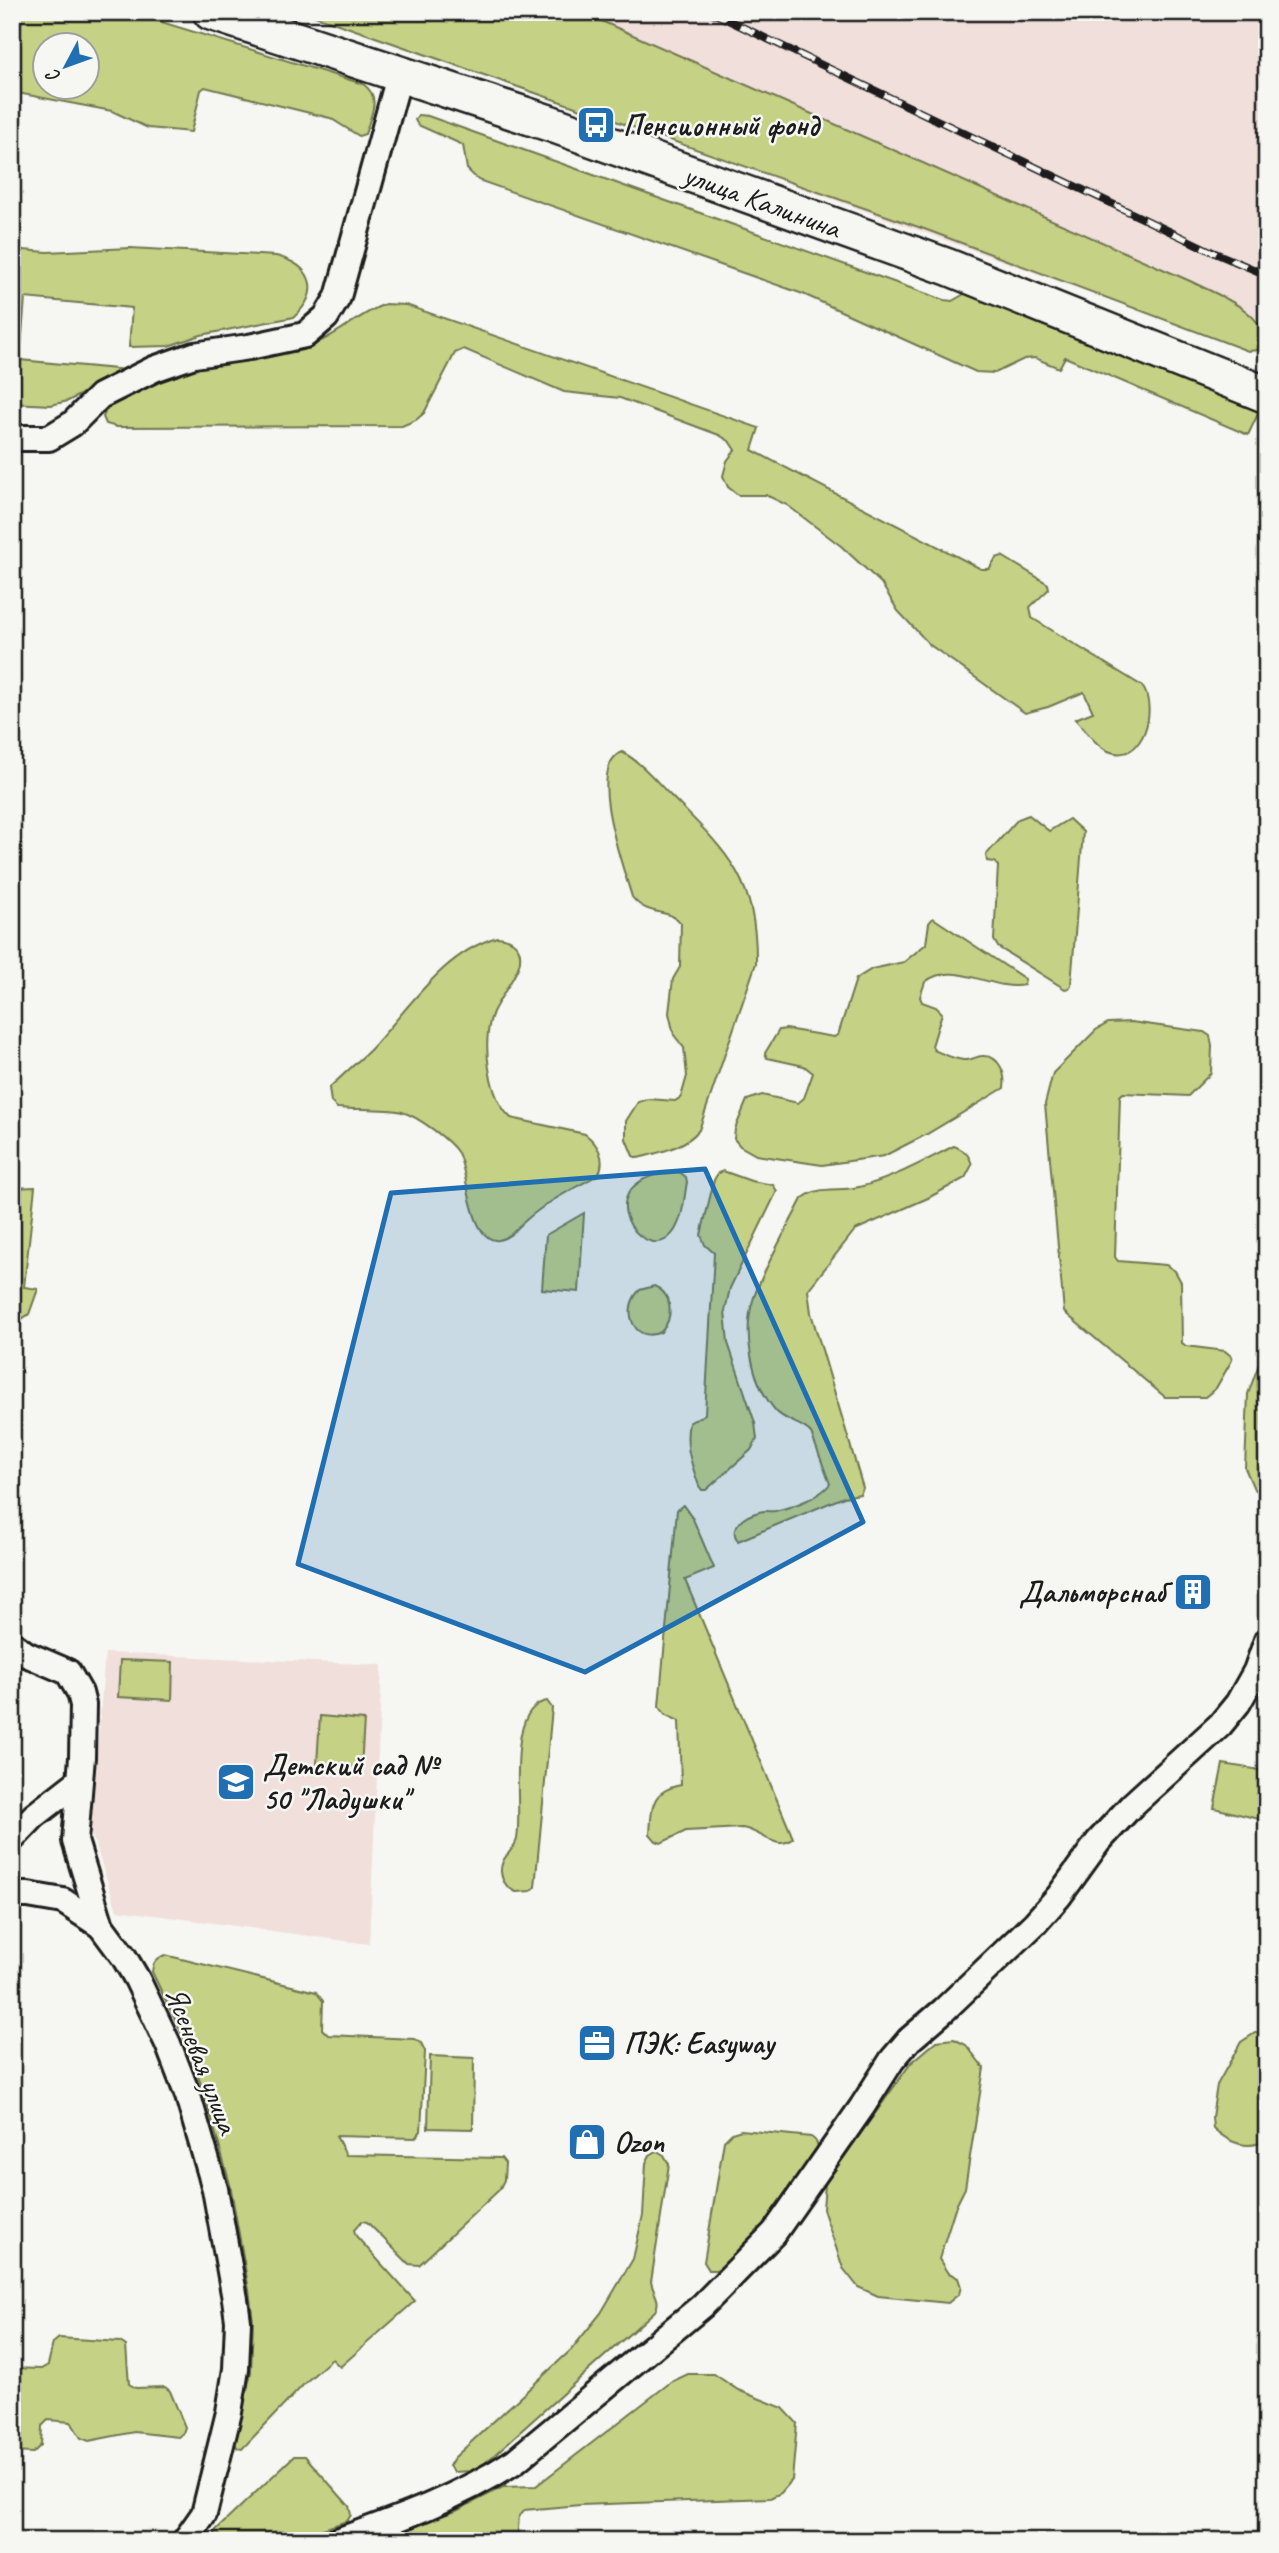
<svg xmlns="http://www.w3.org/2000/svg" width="1279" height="2553" viewBox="0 0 1279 2553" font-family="Caveat,sans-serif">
<rect width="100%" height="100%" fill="#f6f6f2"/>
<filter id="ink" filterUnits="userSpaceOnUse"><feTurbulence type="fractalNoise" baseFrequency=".0143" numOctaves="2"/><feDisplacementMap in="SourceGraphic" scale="14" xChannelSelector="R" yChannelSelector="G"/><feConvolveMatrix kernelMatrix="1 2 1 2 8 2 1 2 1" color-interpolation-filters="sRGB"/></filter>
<g filter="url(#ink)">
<g fill="#f0dfdb">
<path d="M302,12h965v345l-625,-227z"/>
<path d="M105,1653l277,12 -13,279 -252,-34 -26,-78z"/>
</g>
<g fill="#c5d285" stroke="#707750" stroke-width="2" fill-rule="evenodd">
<path d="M12,12h117l234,72c19,13 8,31 2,50l-6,2 -29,-18 -125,-31 -4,3 -10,42 -43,-4 -36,-17 -100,-19zM46,46h42v42h-42z"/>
<path d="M304,12h277l609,269c25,13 74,29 75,62l-7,7 -10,1 -321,-121z"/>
<path d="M418,115l10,1 516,184 8,1 14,-8 288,109 5,10 -11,23 -183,-78 -6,11 -24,-10 -11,1 -29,14 -19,-1 -173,-78 -325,-114 -11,-11 -4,-24 -45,-20 -3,-5z"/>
<path d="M130,248l146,8c35,9 47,34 18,61l-93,18 -33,11 -39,1 3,-39 -107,-10 -5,62 107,10 -59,31 -17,4 -39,-2v-154l35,3z"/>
<path d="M385,304l21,1 353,123 -7,22 229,119h8l7,-11 6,-2 46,28 1,5 -19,18 2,11 110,68c16,21 2,77 -31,66 -14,-4 -26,-23 -36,-33l18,-7 -9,-20 -36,15 -23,6 -95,-68 -32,-34 -17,-28 -40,-37 -54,-41 -21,-10h-28l-10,-8 -5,-11 4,-15 8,-11 -6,-9 -10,-6 -99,-37 -56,-6 -100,-43 -9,4 -31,60 -8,7 -14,6 -285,1 -11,-3 -3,-7 5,-12c27,-14 54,-29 84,-36 39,-10 80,-9 118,-23 24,-8 49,-32 75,-42z"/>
<path d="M622,752c19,10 34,29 49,44 56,56 86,82 85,167l-57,167c-15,18 -39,22 -61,28l-5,-2 -7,-17v-18l12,-19 11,-3 26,2 6,-4 6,-21 -3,-28 -10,-13 -5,-22 4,-34 7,-12 1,-44c-12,-15 -34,-6 -49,-26 -8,-28 -47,-131 -10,-145z"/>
<path d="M1029,815l20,16 20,-12 14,13 -12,153 -2,3 -4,1 -67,-42 -4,-7 4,-74 -4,-4 -7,-1 -1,-6 32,-36z"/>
<path d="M933,918l92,61 -1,6c-31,7 -70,-26 -99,-3l-5,15 2,5 14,5 6,6 -10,33 2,4c9,4 22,10 32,10 6,0 11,-4 16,-4 18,-1 24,18 22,32l-77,46 -43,22 -62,9 -66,-10 -16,-9 -6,-7 1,-10 12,-29 15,-5 36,8 6,-5 9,-25 -9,-7 -37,-8 -2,-5 14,-23 7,-1 48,8 4,-2 18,-56 16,-10 32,-7 22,-18 3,-21z"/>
<path d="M497,937c16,1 27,10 22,28 -4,13 -19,32 -26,47 -12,28 -5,85 18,106l74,16c13,10 22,25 13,41 -25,14 -52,27 -73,46 -8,7 -15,17 -26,19 -29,4 -31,-69 -41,-87 -8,-13 -41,-37 -56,-41 -18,-4 -46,-2 -65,-4l-6,-6 -2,-14c14,-13 27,-25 40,-37 39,-41 72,-97 128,-114z"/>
<path d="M1131,1022l73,10 6,4 2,9 -1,28 -23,23 -65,-3 -3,3 -5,161 3,4 48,4 9,6 6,11 1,61 4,3 39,5 6,5 1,4 -16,28 -11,9h-40l-101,-85 -19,-208 8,-31 43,-43 12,-7z"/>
<path d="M954,1146c10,4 15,8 18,19l-7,13 -37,20 -73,32 -47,60 3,23 52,175 -3,6 -16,3 -106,44c-11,-14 8,-26 21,-29 6,-2 11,0 16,-1 17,-4 44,-13 55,-27l-19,-51c-10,-11 -26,-11 -36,-23 -24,-28 -33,-79 -21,-113 12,-34 32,-66 48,-98 15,-14 38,-7 57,-12 33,-8 65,-26 95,-41z"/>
<path d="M678,1171l8,6 1,5c-3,16 -4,39 -15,52 -28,35 -93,-55 6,-63z"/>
<path d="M723,1171l28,10 22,4 4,6 -47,97 -5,23 3,32 27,80 2,16 -6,11 -45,40h-4l-3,-4c-7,-21 -15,-40 -10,-63l16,-9 9,-161 -9,-8 -4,-10 13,-55 4,-7z"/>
<path d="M35,1187l-11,100 14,2 -9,25 -10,7 -7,-6v-127z"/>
<path d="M584,1213l-5,79 -37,-3 4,-54z"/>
<path d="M654,1286c19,8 20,32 7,46 -29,13 -40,-25 -21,-42z"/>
<path d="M1267,1350v145l-13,-6 -9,-21 3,-74 11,-30z"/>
<path d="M683,1505l10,14 21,49 -29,12 108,258c-16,15 -33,-8 -51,-10l-56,3 -25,12 -5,-2 -6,-7c2,-27 0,-43 31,-49l-2,-64 -13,-6 -7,-9 18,-196z"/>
<path d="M120,1660l53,2 -1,38 -54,-3z"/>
<path d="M547,1701l5,7 -17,179 -4,4 -15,1c-9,-4 -14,-10 -15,-20 -1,-16 13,-20 16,-33 6,-32 -13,-132 30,-138z"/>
<path d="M320,1716l44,4 -3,47 -44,-3z"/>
<path d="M1223,1764l44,7v50l-53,-13z"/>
<path d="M165,1955l151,37 7,9 -1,28 6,6 86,4 7,4 4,8 -4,80 -6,7 -79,-2 10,19 155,3 4,5 -1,17 -5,10 -80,75 -10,-1 -42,-42 -5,-1 -8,9 2,6 59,65 -75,66 -8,-8 -25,22 -65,68 -4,-1 -3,-4 16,-72 2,-51 -4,-31 -19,-106 -26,-91 -19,-53 -33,-68c1,-10 4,-13 13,-17z"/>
<path d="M1267,2032v108c-20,11 -39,2 -54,-12l-1,-11 5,-32 24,-43 14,-9z"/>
<path d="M954,2039l12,6 18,23 -19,120 -10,20 -16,51 8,13 11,6 3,9 -2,7 -11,9 -70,-7 -20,-9 -15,-19 -20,-59 2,-25 86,-121 26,-22z"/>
<path d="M430,2056l44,2 -1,71 -45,-1z"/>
<path d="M741,2130l70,7c8,5 8,11 5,20l-53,68 -39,41 -8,4h-7l-5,-8 20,-121 8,-8z"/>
<path d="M657,2151l7,4 5,9 -18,118c2,12 11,18 4,29l-171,153 -13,7 -17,1 -5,-6 5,-8 117,-108 30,-37 32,-54 10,-44 3,-52 4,-8z"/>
<path d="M59,2338l61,4 6,4 3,38 7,4 29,-1 5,4 15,36 -2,6 -5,4 -44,-5 -45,9 -8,-3 -10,-16 -23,-2 -6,6 -1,19 -8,8 -21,-1v-84l29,1 7,-4 5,-22z"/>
<path d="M688,2374h26l24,16 45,18 14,15 -5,57 -11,13 -11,5 -190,7 -56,5 -5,6 -2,25h-148l87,-30 47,-24 33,-1 135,-104z"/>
<path d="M294,2456h11l44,50 2,9 -4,6 -60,20h-74l3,-11z"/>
</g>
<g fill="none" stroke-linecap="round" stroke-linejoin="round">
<g stroke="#1c1c1c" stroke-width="30">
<g id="minor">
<path d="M12,438h37l23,-14 28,-28 54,-27 40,-14 55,-8 56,-12 21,-18 12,-20 62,-224"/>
<path d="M12,1644l14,10 42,18 12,21 3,12 -1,52 -7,84 26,85 23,31 13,22 31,65 20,52 27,93 20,110 3,22 -2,48 -7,43 -25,102 -19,27"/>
<path d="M12,1839l22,-23 45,-35"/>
<path d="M12,1895h16l35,6 38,25"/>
<path d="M337,2541c62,-22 123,-44 178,-80l187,-155 72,-73 88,-126 30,-47 17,-20 35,-30 91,-87 24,-27 39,-54 34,-37 88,-80 18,-22 18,-32 11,-31"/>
</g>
</g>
<g stroke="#1c1c1c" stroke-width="40">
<path id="secondary" d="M211,12l341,112 396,143 319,128"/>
</g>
<use href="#minor" stroke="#f6f6f2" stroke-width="24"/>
<use href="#secondary" stroke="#f6f6f2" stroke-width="35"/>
<g stroke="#1c1c1c" stroke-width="8">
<path id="rail" d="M711,12l504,241 52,22"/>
</g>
<use href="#rail" stroke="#f6f6f2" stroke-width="5" stroke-dasharray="16" stroke-linecap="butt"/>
</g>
</g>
<path fill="#1f6fb2" fill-opacity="0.2" stroke="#1f6fb2" stroke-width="5" stroke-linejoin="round" d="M705,1169l158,353 -278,150 -287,-108 93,-371z"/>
<defs>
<g id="bus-square" transform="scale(2.0125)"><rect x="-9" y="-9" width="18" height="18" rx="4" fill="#1f6fb2" stroke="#f6f6f2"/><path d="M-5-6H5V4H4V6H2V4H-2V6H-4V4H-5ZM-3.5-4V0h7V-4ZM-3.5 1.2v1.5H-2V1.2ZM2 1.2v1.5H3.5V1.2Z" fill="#fff"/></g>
<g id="building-square" transform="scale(2.0125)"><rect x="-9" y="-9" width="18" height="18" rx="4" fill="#1f6fb2" stroke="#f6f6f2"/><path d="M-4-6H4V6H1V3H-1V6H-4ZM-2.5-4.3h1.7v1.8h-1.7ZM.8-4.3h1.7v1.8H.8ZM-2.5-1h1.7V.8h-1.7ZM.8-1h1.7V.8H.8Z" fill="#fff"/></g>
<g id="school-square" transform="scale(2.0125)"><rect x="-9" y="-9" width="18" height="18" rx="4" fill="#1f6fb2" stroke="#f6f6f2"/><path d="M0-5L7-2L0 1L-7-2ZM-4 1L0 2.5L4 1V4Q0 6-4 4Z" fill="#fff"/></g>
<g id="office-square" transform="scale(2.0125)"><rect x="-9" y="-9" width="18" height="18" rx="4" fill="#1f6fb2" stroke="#f6f6f2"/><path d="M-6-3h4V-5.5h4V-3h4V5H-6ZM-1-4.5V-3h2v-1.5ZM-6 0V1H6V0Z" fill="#fff"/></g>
<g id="shop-square" transform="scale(2.0125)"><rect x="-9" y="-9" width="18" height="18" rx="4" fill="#1f6fb2" stroke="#f6f6f2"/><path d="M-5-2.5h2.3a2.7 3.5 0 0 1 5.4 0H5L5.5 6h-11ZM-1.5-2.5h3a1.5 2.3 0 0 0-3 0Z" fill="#fff"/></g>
</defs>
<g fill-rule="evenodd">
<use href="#bus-square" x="596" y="125"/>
<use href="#building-square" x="1193" y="1592"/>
<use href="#school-square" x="236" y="1782"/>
<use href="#office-square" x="597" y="2043"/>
<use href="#shop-square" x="587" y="2142"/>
</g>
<g text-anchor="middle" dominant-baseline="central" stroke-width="5" stroke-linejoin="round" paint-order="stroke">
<g font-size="30" font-weight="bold" fill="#1c1c1c" stroke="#f6f6f2" text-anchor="start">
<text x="623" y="125">Пенсионный фонд</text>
<text x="1166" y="1592" text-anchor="end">Дальморснаб</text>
<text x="263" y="1765">Детский сад №<tspan x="263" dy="34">50 "Ладушки"</tspan></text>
<text x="624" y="2043">ПЭК: Easyway</text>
<text x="614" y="2142">Ozon</text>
</g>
<g font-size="30" fill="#1c1c1c" stroke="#f6f6f2">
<text transform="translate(762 201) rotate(20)">улица Калинина</text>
<text transform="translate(202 2060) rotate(69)">Ясеневая улица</text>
</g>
</g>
<rect width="1279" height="2553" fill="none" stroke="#f6f6f2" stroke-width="42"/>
<rect x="21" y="21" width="1237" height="2511" fill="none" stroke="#1c1c1c" stroke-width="2.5" filter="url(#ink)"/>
<g transform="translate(66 66) rotate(229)"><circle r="33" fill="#f6f6f2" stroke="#9f9f9c" stroke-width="2"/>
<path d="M0-5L12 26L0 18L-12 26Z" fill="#1f6fb2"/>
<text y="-10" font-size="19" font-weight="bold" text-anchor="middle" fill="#1c1c1c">С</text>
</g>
</svg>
